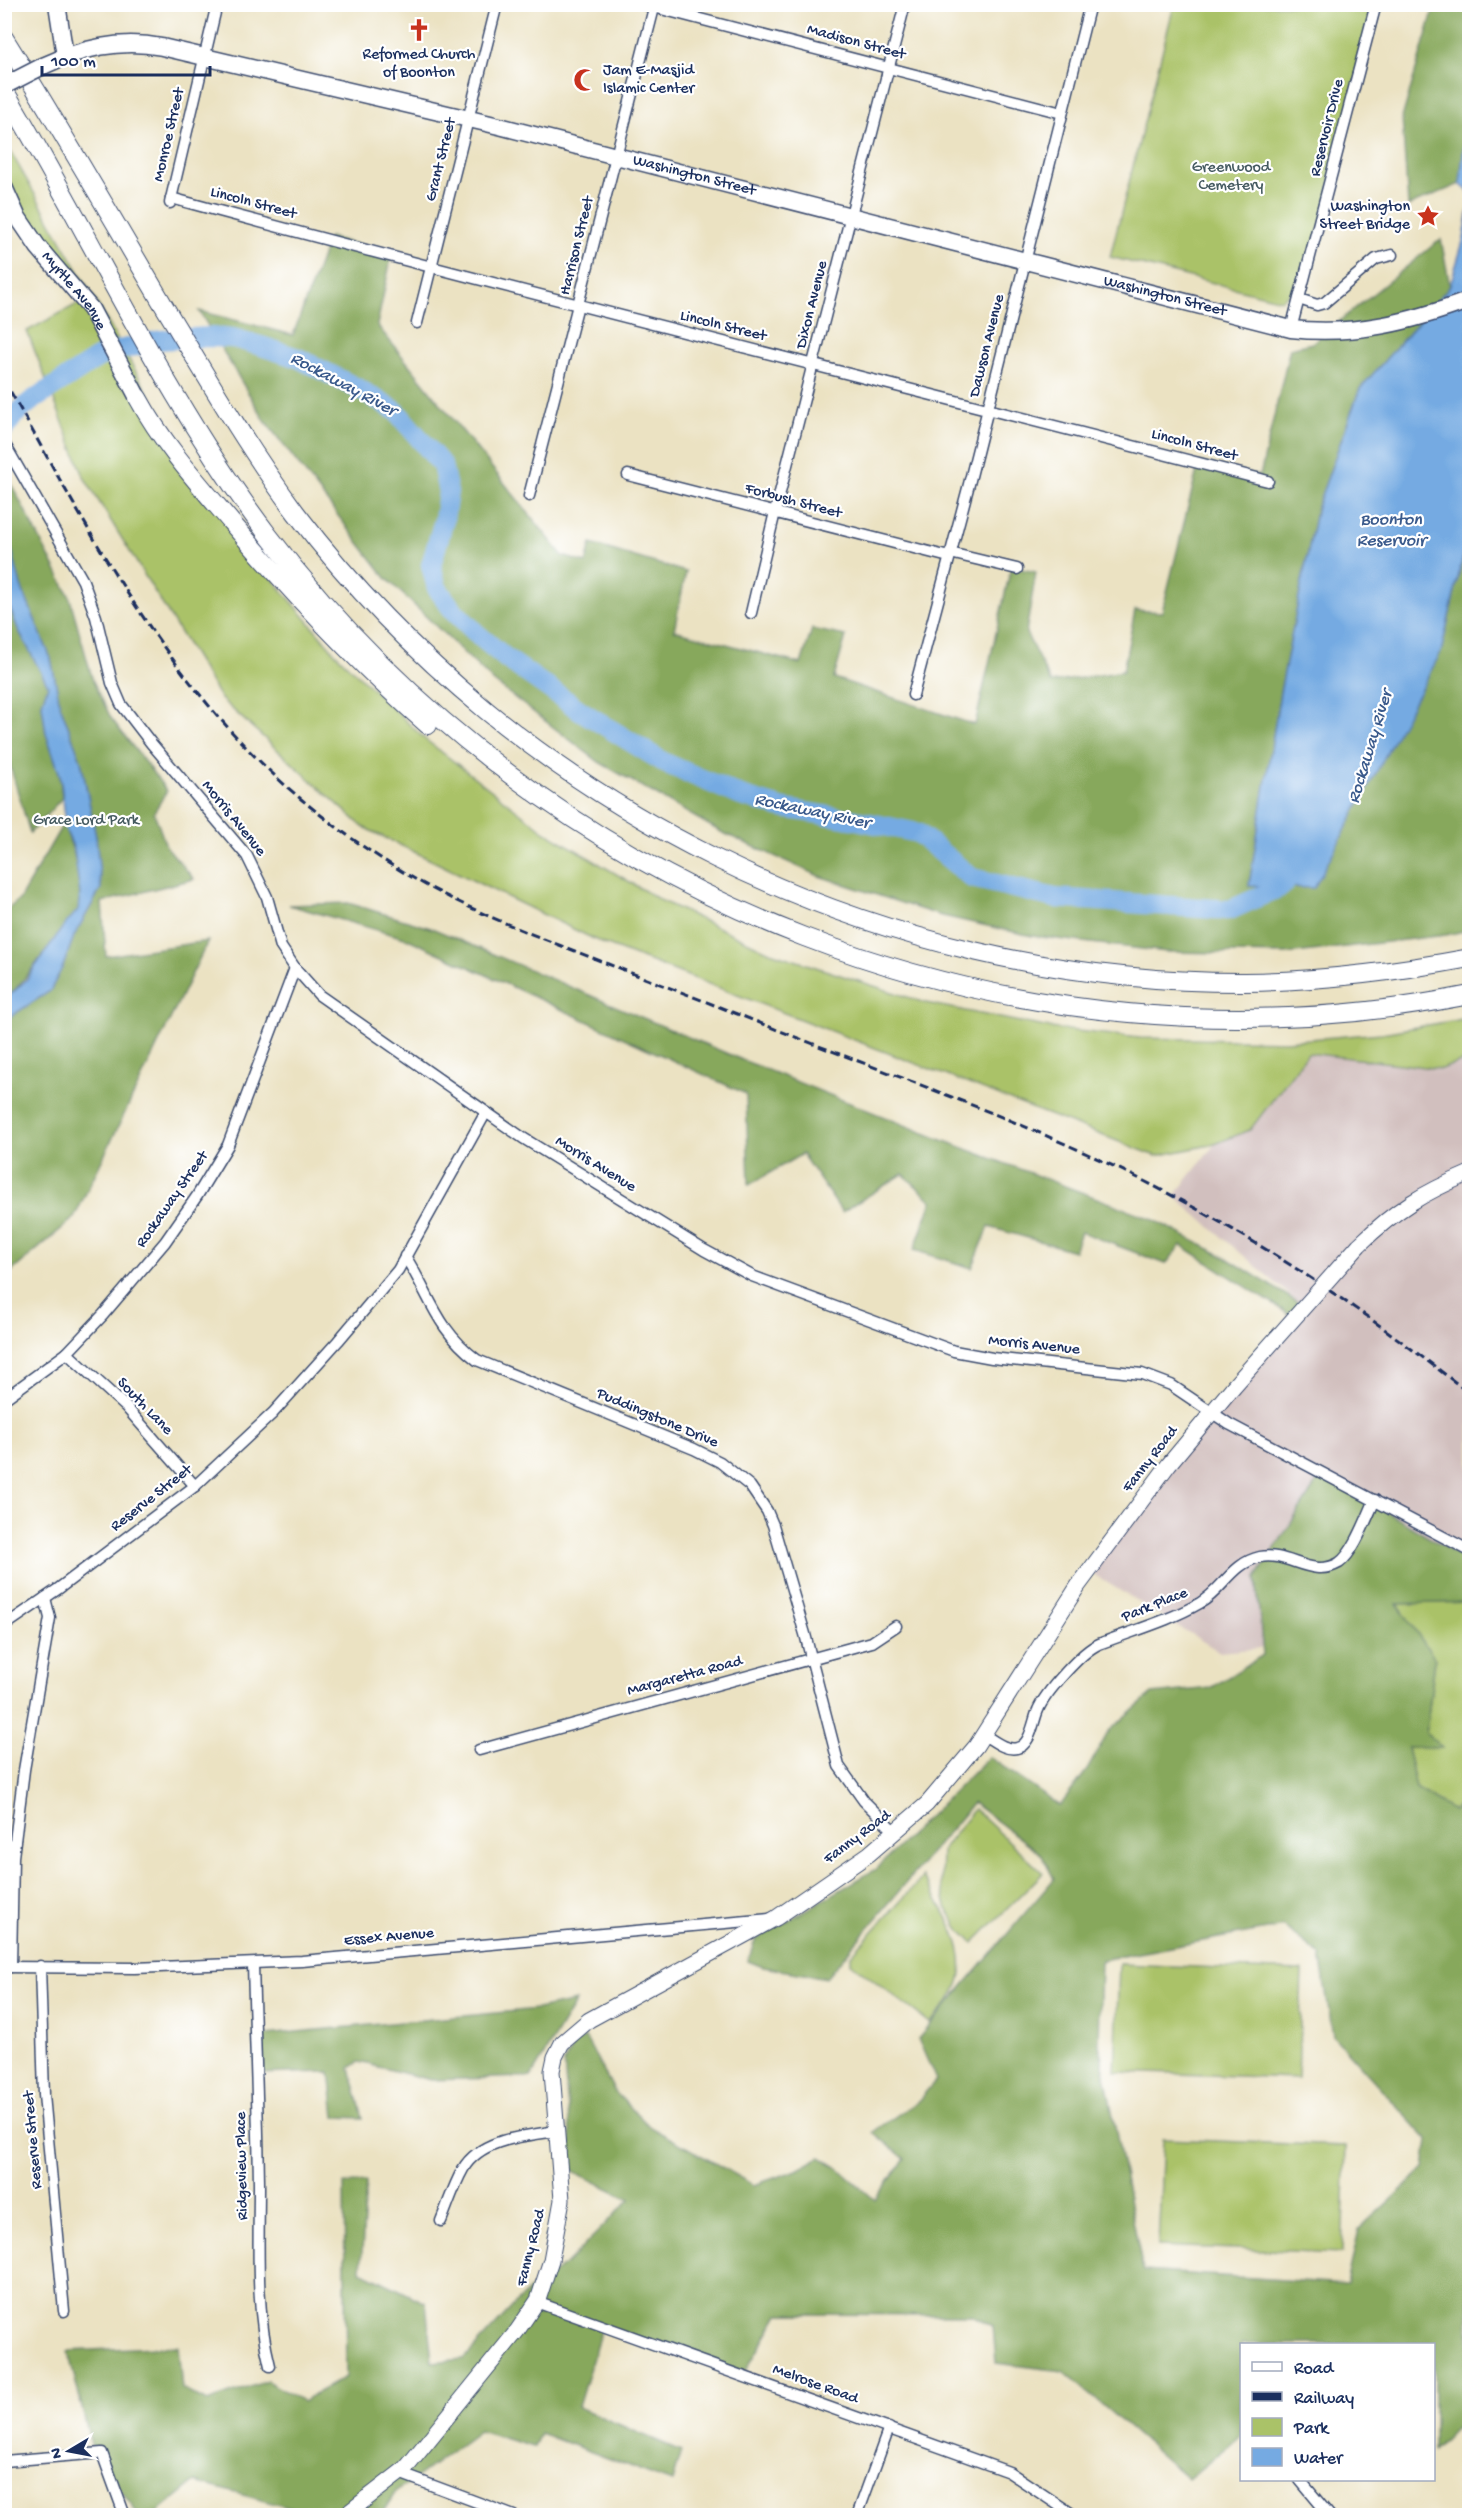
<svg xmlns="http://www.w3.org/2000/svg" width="1474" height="2520" viewBox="0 0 1474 2520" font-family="'Gochi Hand',sans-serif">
<rect width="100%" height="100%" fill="#fff"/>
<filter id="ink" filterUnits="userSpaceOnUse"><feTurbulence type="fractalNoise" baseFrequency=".0167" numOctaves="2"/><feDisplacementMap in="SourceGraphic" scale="12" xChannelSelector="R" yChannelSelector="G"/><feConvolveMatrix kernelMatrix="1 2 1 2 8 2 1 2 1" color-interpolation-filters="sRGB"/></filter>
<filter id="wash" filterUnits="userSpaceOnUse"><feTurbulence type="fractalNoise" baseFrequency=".008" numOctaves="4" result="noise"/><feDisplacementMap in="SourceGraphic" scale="24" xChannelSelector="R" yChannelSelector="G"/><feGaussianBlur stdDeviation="1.35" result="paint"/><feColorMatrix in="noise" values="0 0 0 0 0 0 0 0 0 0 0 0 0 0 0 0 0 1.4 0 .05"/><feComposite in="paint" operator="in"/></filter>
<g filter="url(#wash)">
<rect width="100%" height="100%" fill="#ebe2c2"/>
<path fill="#d1bfbe" d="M1308,1053l133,16 28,-10v503l-146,-89 -67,105 6,70 -42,4 -132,-81 211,-268 -125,-107 41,-52 35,-14z"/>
<g fill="#aac268" stroke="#627863" stroke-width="1.5">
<path d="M1174,5h201l-68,275 -26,20 -171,-43z"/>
<path d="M4,140l188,330 53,76 90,107 91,87 118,91 116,69 110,52 156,51 124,25 90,10 146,3 96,-8 87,-15v41l-28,10 -133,-16 -58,77 -35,14 -59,12 -554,-213 -239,-116 -142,-128 -136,-220 -58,-148 58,-31 -69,-90 -11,-45z"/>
<path d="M1469,1602v193l-16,16 -37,-22 -9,-42 33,1 -14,-15 9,-73 -38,-56z"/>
<path d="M974,1809l69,64 -70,70 -15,-15 -12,-21 -5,-23 1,-34z"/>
<path d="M923,1877c18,29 49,72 35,108 -6,15 -18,26 -28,38l-79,-60v-8z"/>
<path d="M1119,1964l183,7 -4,107 -183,-6z"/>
<path d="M1163,2139l183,7 -4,107 -184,-7z"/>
</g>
<g fill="#87a85c" stroke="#516c5d" stroke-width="1.5" fill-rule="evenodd">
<path d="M1435,5h34v90l-9,89 -52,22 -6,-88z"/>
<path d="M329,237l63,17 -15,71 186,231 23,7 5,-19 95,28 -12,58 127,34 11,-35 34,7 -12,42 141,47 36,-158 25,5 -10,61 25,50 72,-12 12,-61 27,2 37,-150 61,14 30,-128 22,-5 129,-104 9,47 -90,103 -43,118 -37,186 -31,193 192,-234 28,-122v400l-23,5 -159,19 -120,-2 -135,-16 -94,-21 -119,-39 -98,-44 -122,-70 -105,-80 -108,-104 -121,-157 -66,-110 94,24z"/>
<path d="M4,470l65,125 24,86 18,37 56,73 -13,21 12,34 28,33 -92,23 4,54 102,-15 -134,277 -69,59v-257l45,-29 13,-25 11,-30 27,-48 -5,-51 -15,-76 -21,-56 -9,-46 -30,-73 -16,-62z"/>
<path d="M4,595l14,34 30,56 -6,19 4,29 14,42 2,23 -32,35 -25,-84z"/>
<path d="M63,824c9,20 24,66 15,86 -3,7 -11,12 -15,18 -20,25 -35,50 -58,72v-89l14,-11z"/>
<path d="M348,903l86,26 306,130 197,79 213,80 75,39 74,46 -9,12 -109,-70 -15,19 -85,-32 -7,19 -85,-24 -17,41 -58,-18 18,-49 -29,-27 -61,38 -40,-58 -53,31 -3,-91 -338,-155 -119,-34z"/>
<path d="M1323,1473l146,89v40l-72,2 38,55 -9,74 16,15 -35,-1 9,41 37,23 16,-16v643l-14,-10 -21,22v-106h-192l-1,92 -53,43 -125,-108 -67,-8 -3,-37 -21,-11 -193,-1 -35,60 -142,-47 -24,80 103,44 -9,31 -132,-49 -6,14 -55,-16 -84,62 -14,22h-65l-121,-33 -41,33h-16l-46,-66 -24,-98 110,-5 4,43 25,13 60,-21 35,20 44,-24 -2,-193 22,-2 -5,89 65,32 6,59 32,-3 63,-68 38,-26 65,-66 -57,-28 -9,-108 9,-18 12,-8 30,55 35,35 104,58 43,-15 23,-13 20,12 35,31 30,-41 -32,-27 46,-32 17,-20 -18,-41 136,-160 -13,-25 -68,-51 -147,175 -63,-11 -15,-6 7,-21 121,-71 113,-112 71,49 27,-36 22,-39 43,-37 59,-6 52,-33 -7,-77zM1283,1926l37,29 13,81 95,104 -4,29 -65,60 -12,55 -204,-13 -44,-227 2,-84z"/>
<path d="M576,2001l-45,76 -100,3 -72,-18 -9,6 13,50 -28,-1 -5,-45 -75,2v-38l282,-27z"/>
</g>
<g fill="#75aae2" stroke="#486ca0" stroke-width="1.5">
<path d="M1469,95v97l-9,-8z"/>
<path d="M1469,208v322l-28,122 -127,236 -65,-2 31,-193 37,-186 43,-118 90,-103 14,-48z"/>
<path d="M5,524l16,62 30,73 9,46 21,56 15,76 5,51 -27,48 -11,30 -13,25 -45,29v-20l21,-20 37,-53 15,-17 2,-16 -6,-45 -11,-25 2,-8 -5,-41 -14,-42 -4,-29 6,-19 -30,-56 -13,-34z"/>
</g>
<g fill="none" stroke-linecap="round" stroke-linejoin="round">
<path stroke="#75aae2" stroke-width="20" d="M4,429l9,-12 17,-15 69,-45 20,-7 42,-10 48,-3 24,1 28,8 37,12 63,32 35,21 46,54 6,27 -4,28 -13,45 6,23 15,21 25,25 30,25 74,52 84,52 76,33 40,12 75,12 62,13 54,45 83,20 175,12 51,-23 17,-19"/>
</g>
</g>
<g filter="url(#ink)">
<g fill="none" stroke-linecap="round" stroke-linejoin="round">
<g stroke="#3a4a6d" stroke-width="13">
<g id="minor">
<path d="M642,4l420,109"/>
<path d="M171,198c364,99 732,188 1097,283"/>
<path d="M170,203l47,-199"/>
<path d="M1299,299l18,6 7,-2 52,-44 16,-4"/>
<path d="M417,323l80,-319"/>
<path d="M1291,329l85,-325"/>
<path d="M4,443l79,138 13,36 16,66 9,21 30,39 96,113 20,41 14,50 14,21 24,27 204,143 181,112 48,26 202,75 38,7 150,16 29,11 58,39 241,127"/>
<path d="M628,475l321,82"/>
<path d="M529,496l126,-492"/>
<path d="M950,553l67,16"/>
<path d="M751,613l24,-101 130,-508"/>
<path d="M913,695l55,-207 122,-484"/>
<path d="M405,1256c26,41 31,73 72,104l217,89 26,13 30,24 17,25 6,14 32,109 34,132 25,35 32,32"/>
<path d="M67,1353l59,54 69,79"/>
<path d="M4,1399l63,-46 36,-38 62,-73 32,-46 31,-51 67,-177"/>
<path d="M4,1626l54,-37 137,-103 78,-73 65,-72 60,-71 87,-156"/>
<path d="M984,1735c9,5 21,16 33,13 14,-3 16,-27 21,-38 7,-17 44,-59 61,-66 33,-13 70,-23 101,-41 23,-13 32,-40 60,-46 28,-6 51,22 79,6 15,-10 28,-46 36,-63"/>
<path d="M479,1750l393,-108 24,-16"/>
<path d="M253,1964c2,74 5,147 6,220 0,60 -4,124 11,182"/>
<path d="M40,1966l4,129 20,216"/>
<path d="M4,1967l131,1 167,-7 468,-42"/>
<path d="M11,1967l2,-110 11,-87 26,-152 -5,-20"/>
<path d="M441,2221c7,-17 13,-36 22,-52 18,-31 63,-33 94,-38"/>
<path d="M536,2302l473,170 66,44"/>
<path d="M4,2461l98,-8 23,63"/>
<path d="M399,2473l115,43"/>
<path d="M1300,2480l30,36"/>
<path d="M857,2516l32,-88"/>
</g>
</g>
<g stroke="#3a4a6d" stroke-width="17">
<g id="secondary">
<path d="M1359,1245c37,-36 64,-52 111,-72"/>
<path d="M344,2516l62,-48 111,-137 21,-31 13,-40 11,-60 -10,-129 3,-14 7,-14 27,-23 187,-102 93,-64 58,-50 49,-58 102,-160 91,-122 64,-77"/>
</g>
</g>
<g stroke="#3a4a6d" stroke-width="19">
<g id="primary">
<path d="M57,4l8,52"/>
<path id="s1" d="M43,66c39,-18 76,-27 119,-19l337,79 792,203c64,7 120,-7 179,-29"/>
<path id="s2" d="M4,187l13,29 21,31 53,62 47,89"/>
</g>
</g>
<g stroke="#3a4a6d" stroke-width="20">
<g id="motorway">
<path d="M4,38c55,88 107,178 160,268 42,70 83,141 132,207 223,294 579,470 948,469 76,-1 151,-10 226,-24"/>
<path d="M4,90c89,148 160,308 264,445 280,367 748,551 1202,460"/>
<path d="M138,398c25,46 59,84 93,124 62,72 126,141 197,203"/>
</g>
</g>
<use href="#minor" stroke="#fff" stroke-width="10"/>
<use href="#secondary" stroke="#fff" stroke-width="15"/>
<use href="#primary" stroke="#fff" stroke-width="16"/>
<use href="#motorway" stroke="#fff" stroke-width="18"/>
<path stroke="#1b2f5e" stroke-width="3" stroke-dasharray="9 4.5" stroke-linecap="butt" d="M4,380c84,149 164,307 297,419 49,41 104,78 162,105 47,23 97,41 145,60 57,22 115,44 172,67 123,48 249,92 366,151 116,59 222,131 324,212"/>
<g stroke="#3a4a6d" stroke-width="17" stroke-linecap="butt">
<path id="secondary-bridge" d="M1233,1387l126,-142"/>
</g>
<g stroke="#3a4a6d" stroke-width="19" stroke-linecap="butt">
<path id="primary-bridge" d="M4,86l39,-20"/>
</g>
<use href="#secondary-bridge" stroke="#fff" stroke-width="15"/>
<use href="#primary-bridge" stroke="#fff" stroke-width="16"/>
</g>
</g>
<defs>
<g id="church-bare" transform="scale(1.8)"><path d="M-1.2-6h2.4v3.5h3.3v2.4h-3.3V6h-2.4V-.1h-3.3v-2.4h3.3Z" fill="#c8321e" stroke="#fff" stroke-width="2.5" paint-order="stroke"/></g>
<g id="mosque-bare" transform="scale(1.8)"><path d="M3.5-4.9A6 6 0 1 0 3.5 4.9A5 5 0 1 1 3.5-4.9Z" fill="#c8321e" stroke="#fff" stroke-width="2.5" paint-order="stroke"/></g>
<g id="sight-bare" transform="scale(1.8)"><path d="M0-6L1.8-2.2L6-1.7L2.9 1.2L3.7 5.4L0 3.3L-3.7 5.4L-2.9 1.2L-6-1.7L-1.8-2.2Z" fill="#c8321e" stroke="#fff" stroke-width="2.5" paint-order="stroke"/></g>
</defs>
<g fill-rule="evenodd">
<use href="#church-bare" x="419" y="30"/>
<use href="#mosque-bare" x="585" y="80"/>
<use href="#sight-bare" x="1428" y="216"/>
</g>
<g text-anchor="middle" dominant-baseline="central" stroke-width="4.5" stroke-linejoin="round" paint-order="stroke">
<g font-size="16" fill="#1b2f5e" stroke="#fff">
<text transform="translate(856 43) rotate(15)">Madison Street</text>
<text transform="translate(1328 128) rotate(-76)">Reservoir Drive</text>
<text transform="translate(170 135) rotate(-77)">Monroe Street</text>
<text transform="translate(442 160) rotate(-76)">Grant Street</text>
<text stroke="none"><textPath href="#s1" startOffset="670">Washington Street</textPath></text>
<text transform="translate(253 204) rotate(15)">Lincoln Street</text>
<text transform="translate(578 246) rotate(-76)">Harrison Street</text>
<text stroke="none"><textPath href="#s2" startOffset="126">Myrtle Avenue</textPath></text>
<text stroke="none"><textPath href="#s1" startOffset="1156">Washington Street</textPath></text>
<text transform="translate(813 305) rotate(-76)">Dixon Avenue</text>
<text transform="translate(723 327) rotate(14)">Lincoln Street</text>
<text transform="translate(988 346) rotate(-76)">Dawson Avenue</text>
<text transform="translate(1194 446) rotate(15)">Lincoln Street</text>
<text transform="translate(793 502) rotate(15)">Forbush Street</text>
<text transform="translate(233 819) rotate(51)">Morris Avenue</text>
<text transform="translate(595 1165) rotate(32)">Morris Avenue</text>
<text transform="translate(173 1200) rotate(-55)">Rockaway Street</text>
<text transform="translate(1034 1346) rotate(6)">Morris Avenue</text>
<text transform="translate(144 1407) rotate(46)">South Lane</text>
<text transform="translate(657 1419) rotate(23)">Puddingstone Drive</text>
<text transform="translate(1151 1460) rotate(-52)">Fanny Road</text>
<text transform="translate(152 1499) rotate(-38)">Reserve Street</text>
<text transform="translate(1155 1606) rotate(-22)">Park Place</text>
<text transform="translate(685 1677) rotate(-15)">Margaretta Road</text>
<text transform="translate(858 1838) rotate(-37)">Fanny Road</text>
<text transform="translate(389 1938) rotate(-5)">Essex Avenue</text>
<text transform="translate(34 2140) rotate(-95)">Reserve Street</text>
<text transform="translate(243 2166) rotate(-91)">Ridgeview Place</text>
<text transform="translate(532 2248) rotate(-76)">Fanny Road</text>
<text transform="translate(815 2385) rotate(20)">Melrose Road</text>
</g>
<g font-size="16" fill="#1b2f5e" stroke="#fff">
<text x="419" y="55">Reformed Church<tspan x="419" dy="18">of Boonton</tspan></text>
<text x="603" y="71" text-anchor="start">Jam E-Masjid<tspan x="603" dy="18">Islamic Center</tspan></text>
<text x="1410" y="207" text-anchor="end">Washington<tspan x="1410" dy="18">Street Bridge</tspan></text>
</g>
<g font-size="16" fill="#465b61" stroke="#fff">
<text x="1231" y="168">Greenwood<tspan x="1231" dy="18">Cemetery</tspan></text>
<text x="86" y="821">Grace Lord Park</text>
</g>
<g font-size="18" font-style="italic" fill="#3a5a8c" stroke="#fff">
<text transform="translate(343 385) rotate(28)">Rockaway River</text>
<text x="1391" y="520">Boonton<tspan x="1391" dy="21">Reservoir</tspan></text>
<text transform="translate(1371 747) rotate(-73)">Rockaway River</text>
<text transform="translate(812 812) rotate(12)">Rockaway River</text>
</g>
</g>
<rect width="1474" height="2520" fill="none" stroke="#fff" stroke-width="24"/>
<rect x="1240" y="2343" width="195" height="138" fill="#ffffff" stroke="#a4acbf" stroke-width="1.5"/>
<rect x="1252" y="2362" width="30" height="9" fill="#ffffff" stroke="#a4acbf" stroke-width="1.5"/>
<text x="1294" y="2373" font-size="18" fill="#1b2f5e">Road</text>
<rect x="1252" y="2392" width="30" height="9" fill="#1b2f5e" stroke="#a4acbf" stroke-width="1.5"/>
<text x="1294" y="2403" font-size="18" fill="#1b2f5e">Railway</text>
<rect x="1252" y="2418" width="30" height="18" fill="#aac268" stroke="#a4acbf" stroke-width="1.5"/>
<text x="1294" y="2433" font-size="18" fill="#1b2f5e">Park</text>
<rect x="1252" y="2448" width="30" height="18" fill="#75aae2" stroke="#a4acbf" stroke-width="1.5"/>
<text x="1294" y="2463" font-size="18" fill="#1b2f5e">Water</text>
<g transform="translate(69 2451) rotate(260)" stroke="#ffffff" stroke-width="4.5" paint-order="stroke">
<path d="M0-4.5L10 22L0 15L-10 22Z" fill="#1b2f5e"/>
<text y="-9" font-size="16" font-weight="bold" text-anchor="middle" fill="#1b2f5e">N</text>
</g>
<path d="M42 66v9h168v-9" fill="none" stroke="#1b2f5e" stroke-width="3"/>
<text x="51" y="66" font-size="18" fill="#1b2f5e" stroke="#ffffff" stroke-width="4.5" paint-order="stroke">100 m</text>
</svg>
